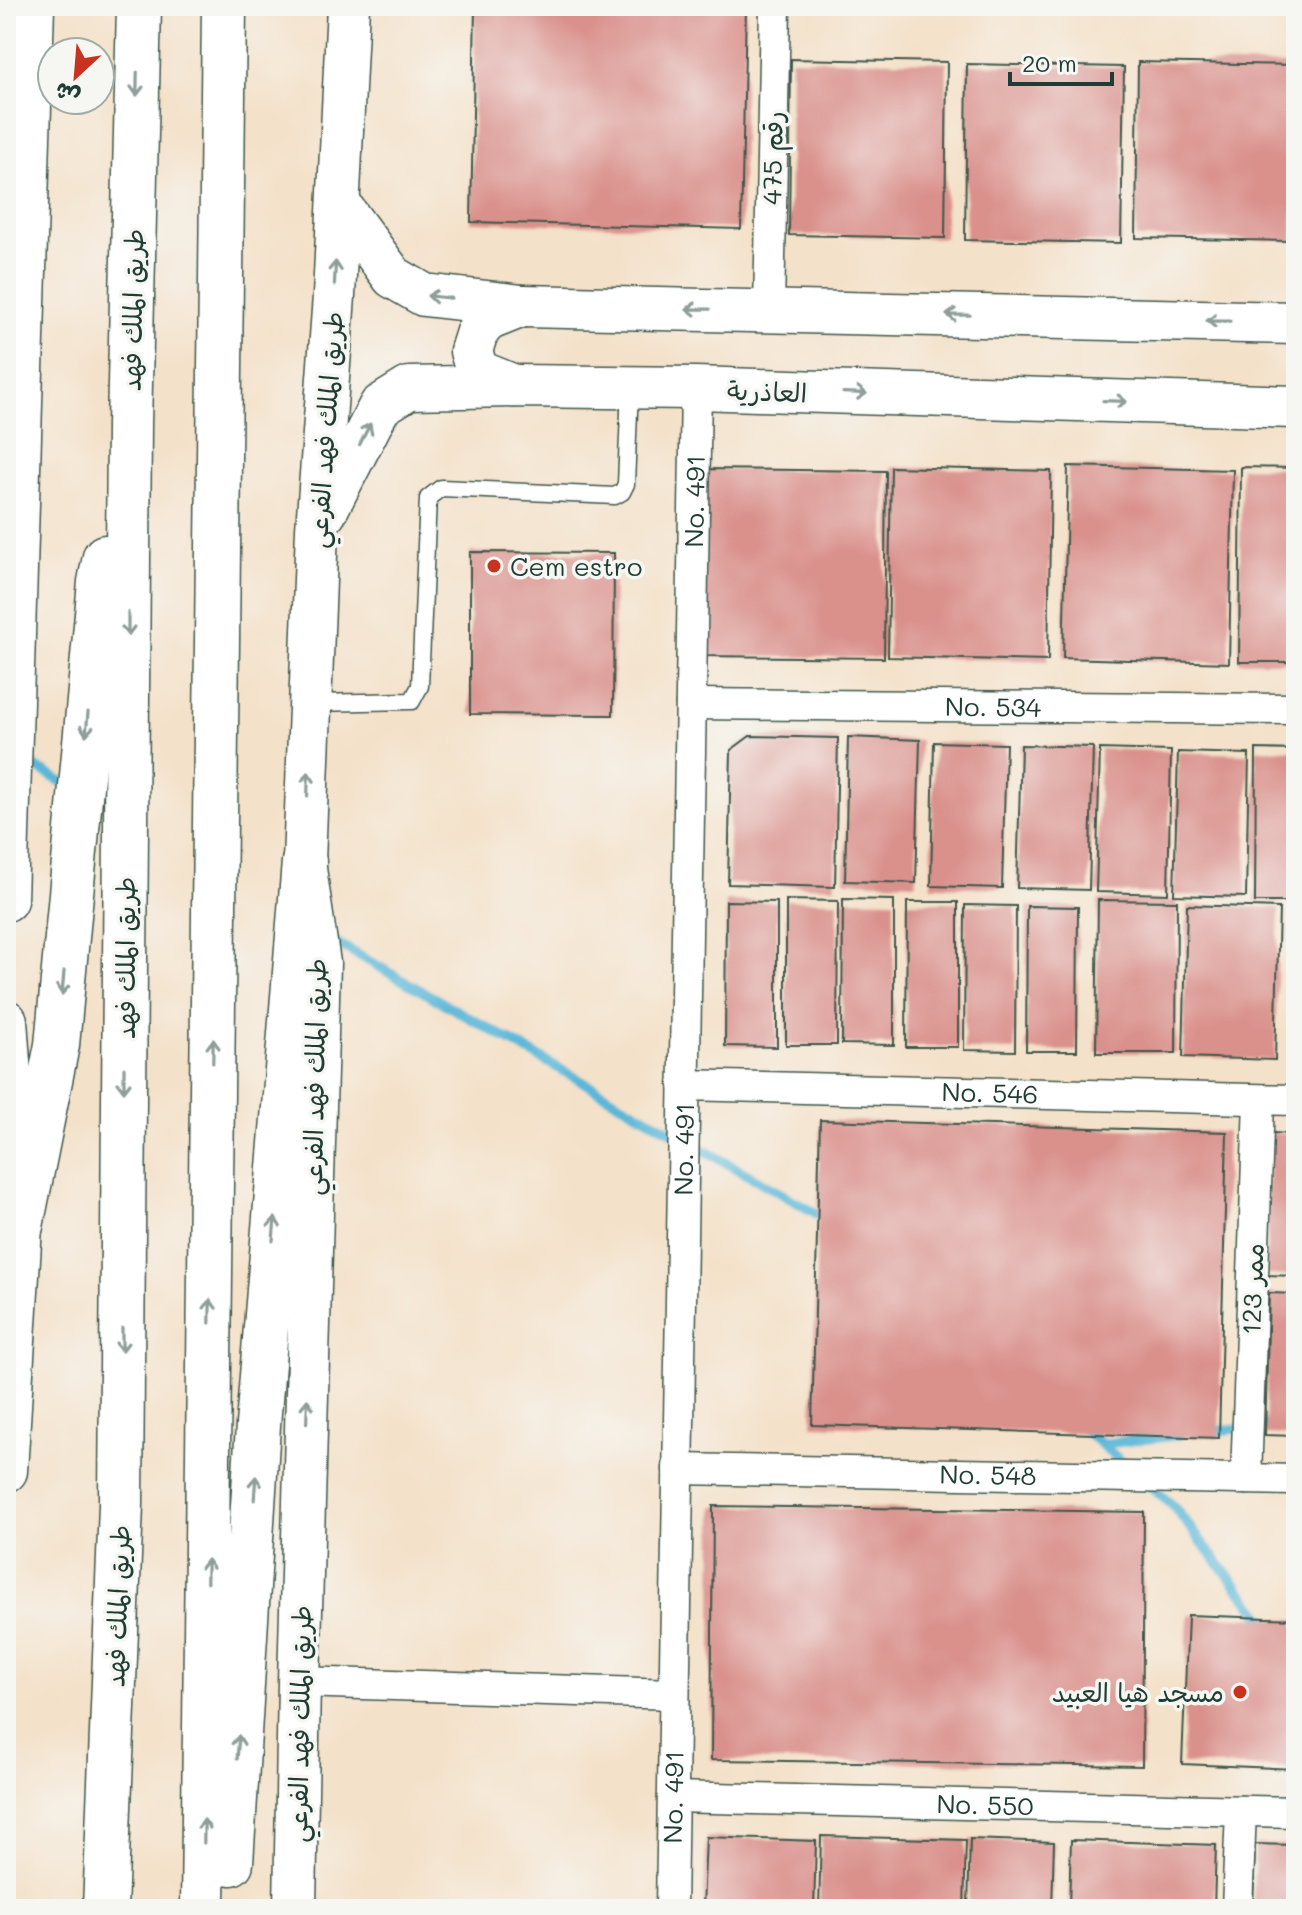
<svg xmlns="http://www.w3.org/2000/svg" width="1302" height="1915" viewBox="0 0 1302 1915" font-family="Mali,'Playpen Sans Arabic',sans-serif">
<rect width="100%" height="100%" fill="#f6f6f2"/>
<filter id="ink" filterUnits="userSpaceOnUse"><feTurbulence type="fractalNoise" baseFrequency=".0125" numOctaves="2"/><feDisplacementMap in="SourceGraphic" scale="16" xChannelSelector="R" yChannelSelector="G"/><feConvolveMatrix kernelMatrix="1 2 1 2 8 2 1 2 1" color-interpolation-filters="sRGB"/></filter>
<filter id="wash" filterUnits="userSpaceOnUse"><feTurbulence type="fractalNoise" baseFrequency=".006" numOctaves="4" result="noise"/><feDisplacementMap in="SourceGraphic" scale="32" xChannelSelector="R" yChannelSelector="G"/><feGaussianBlur stdDeviation="1.8" result="paint"/><feColorMatrix in="noise" values="0 0 0 0 0 0 0 0 0 0 0 0 0 0 0 0 0 1.4 0 .05"/><feComposite in="paint" operator="in"/></filter>
<g filter="url(#wash)">
<rect width="100%" height="100%" fill="#f4e1c9"/>
<g fill="none" stroke-linecap="round" stroke-linejoin="round">
<g stroke="#5ab7d8" stroke-width="10">
<path d="M29,763l38,22"/>
<path d="M335,942l493,278"/>
<path d="M1081,1427l49,42"/>
<path d="M1207,1432l89,-10"/>
<path d="M1101,1444l78,-9"/>
<path d="M1148,1484l24,21 98,122"/>
</g>
</g>
<g id="blocks">
<g fill="#da918c">
<path d="M475,6h271l-5,223 -270,-7z"/>
<path d="M791,59l156,3 -2,176 -156,-3z"/>
<path d="M1138,62l157,3 -2,176 -157,-3z"/>
<path d="M967,64l157,3 -3,176 -156,-3z"/>
<path d="M1068,466l165,4 -4,193 -166,-5z"/>
<path d="M891,467l160,4 -3,190 -160,-4z"/>
<path d="M1241,467l55,1v194h-57z"/>
<path d="M701,469l185,2 -2,187 -185,-2z"/>
<path d="M470,552l144,1 -1,162 -143,-1z"/>
<path d="M750,736l88,2 -3,149 -107,-3 3,-134z"/>
<path d="M848,737l72,3 -4,143 -71,-2z"/>
<path d="M934,742l72,2 -4,144 -71,-2z"/>
<path d="M1021,745l72,2 -4,143 -72,-2z"/>
<path d="M1100,749l71,2 -3,143 -72,-2z"/>
<path d="M1256,749l40,1v152h-41z"/>
<path d="M1178,752l71,2 -3,143 -72,-2z"/>
<path d="M843,899l51,1v145l-52,-1z"/>
<path d="M786,900l52,1 -1,144h-51z"/>
<path d="M1098,900l79,1 -1,152h-80z"/>
<path d="M726,901l51,1v145l-52,-1z"/>
<path d="M907,902h51v145h-52z"/>
<path d="M965,905l51,1 -1,145 -51,-1z"/>
<path d="M1187,905l92,3 -4,152 -92,-3z"/>
<path d="M1027,906l51,1 -1,144h-51z"/>
<path d="M820,1120l407,12 -8,306 -407,-13z"/>
<path d="M1270,1133l26,1v142l-30,-1z"/>
<path d="M1269,1293l27,1v142l-31,-1z"/>
<path d="M713,1506l431,6 -2,254 -431,-6z"/>
<path d="M1188,1615l108,4v150l-114,-5z"/>
<path d="M821,1836l145,4 -2,69h-145z"/>
<path d="M706,1837l110,4 -2,68h-111z"/>
<path d="M970,1839l84,3 -2,67h-84z"/>
<path d="M1071,1840l145,5 -2,64h-145z"/>
<path d="M1255,1844l41,1v64h-43z"/>
</g>
</g>
</g>
<g filter="url(#ink)">
<use href="#blocks" fill-opacity="0" stroke="#3f564a" stroke-width="2"/>
<g fill="none" stroke-linecap="round" stroke-linejoin="round">
<g stroke="#3f564a" stroke-width="19">
<path id="lane" d="M313,703l99,-2 8,-15 8,-188 13,-10 174,8 7,-4 4,-8 4,-96"/>
</g>
<g stroke="#3f564a" stroke-width="33">
<g id="street">
<path d="M769,310l6,-304"/>
<path id="s1" d="M691,704l605,5"/>
<path id="s2" d="M684,1085l612,15"/>
<path id="s3" d="M678,1469l618,11"/>
<path d="M1246,1479l13,-379"/>
<path d="M299,1682l375,12"/>
<path id="s4" d="M673,1797l623,15"/>
<path id="s5" d="M671,1909l25,-1521"/>
<path d="M1237,1909l4,-98"/>
</g>
</g>
<g stroke="#3f564a" stroke-width="45">
<g id="secondary">
<path d="M339,204l54,73 31,18 98,11 774,17"/>
<path d="M514,386l-37,-15 -6,-20 6,-19 10,-12 35,-14"/>
<path d="M325,513l55,-107 29,-18 105,-2 182,2 600,19"/>
<path d="M6,900l27,-894"/>
<path d="M6,1021l15,205 -15,245"/>
<path d="M295,1909l4,-227 20,-719 -15,-101 13,-333 17,-233 14,-290"/>
</g>
</g>
<g stroke="#3f564a" stroke-width="47">
<g id="highway">
<path d="M21,1226l36,-181 43,-463 5,-25"/>
<path d="M231,1863l27,-438 46,-563"/>
<path d="M105,1909l16,-404 8,-1080 10,-419"/>
<path d="M203,1909l21,-1903"/>
</g>
</g>
<use href="#lane" stroke="#fff" stroke-width="16"/>
<use href="#street" stroke="#fff" stroke-width="30"/>
<use href="#secondary" stroke="#fff" stroke-width="42"/>
<use href="#highway" stroke="#fff" stroke-width="44"/>
</g>
<defs><path id="oneway-shaft" d="M-6 0H5M1.5-3L5.5 0L1.5 3" fill="none" stroke-width="1.6" stroke-linecap="round" stroke-linejoin="round" transform="scale(2)"/></defs>
<g stroke="#8f9e9a">
<use href="#oneway-shaft" transform="translate(137 84) rotate(91)"/>
<use href="#oneway-shaft" transform="translate(335 273) rotate(-87)"/>
<use href="#oneway-shaft" transform="translate(439 297) rotate(-174)"/>
<use href="#oneway-shaft" transform="translate(698 309) rotate(-179)"/>
<use href="#oneway-shaft" transform="translate(958 315) rotate(-179)"/>
<use href="#oneway-shaft" transform="translate(1218 321) rotate(-179)"/>
<use href="#oneway-shaft" transform="translate(855 393) rotate(2)"/>
<use href="#oneway-shaft" transform="translate(1115 401) rotate(2)"/>
<use href="#oneway-shaft" transform="translate(365 434) rotate(-63)"/>
<use href="#oneway-shaft" transform="translate(128 624) rotate(90)"/>
<use href="#oneway-shaft" transform="translate(87 724) rotate(95)"/>
<use href="#oneway-shaft" transform="translate(308 784) rotate(-88)"/>
<use href="#oneway-shaft" transform="translate(63 983) rotate(95)"/>
<use href="#oneway-shaft" transform="translate(213 1051) rotate(-89)"/>
<use href="#oneway-shaft" transform="translate(124 1080) rotate(90)"/>
<use href="#oneway-shaft" transform="translate(274 1229) rotate(-85)"/>
<use href="#oneway-shaft" transform="translate(210 1311) rotate(-89)"/>
<use href="#oneway-shaft" transform="translate(122 1340) rotate(90)"/>
<use href="#oneway-shaft" transform="translate(307 1411) rotate(-88)"/>
<use href="#oneway-shaft" transform="translate(255 1488) rotate(-86)"/>
<use href="#oneway-shaft" transform="translate(207 1571) rotate(-89)"/>
<use href="#oneway-shaft" transform="translate(238 1747) rotate(-86)"/>
<use href="#oneway-shaft" transform="translate(204 1831) rotate(-89)"/>
</g>
</g>
<g fill="#c8321e" stroke="#f6f6f2" stroke-width="3">
<circle cx="494" cy="566" r="8"/>
<circle cx="1240" cy="1692" r="8"/>
</g>
<g text-anchor="middle" dominant-baseline="central" stroke-width="7" stroke-linejoin="round" paint-order="stroke">
<g font-size="26" fill="#1f3d34" stroke="#f6f6f2">
<text transform="translate(772 158) rotate(-89)">رقم 475</text>
<text transform="translate(132 310) rotate(-89)">طريق الملك فهد</text>
<text transform="translate(767 391) rotate(2)">العاذرية</text>
<text transform="translate(325 430) rotate(-86)">طريق الملك فهد الفرعي</text>
<text stroke="none"><textPath href="#s5" startOffset="1408">No. 491</textPath></text>
<text stroke="none"><textPath href="#s1" startOffset="302">No. 534</textPath></text>
<text transform="translate(125 958) rotate(-90)">طريق الملك فهد</text>
<text transform="translate(314 1077) rotate(-89)">طريق الملك فهد الفرعي</text>
<text stroke="none"><textPath href="#s2" startOffset="306">No. 546</textPath></text>
<text stroke="none"><textPath href="#s5" startOffset="760">No. 491</textPath></text>
<text transform="translate(1252 1289) rotate(-88)">ممر 123</text>
<text stroke="none"><textPath href="#s3" startOffset="310">No. 548</textPath></text>
<text transform="translate(117 1606) rotate(-88)">طريق الملك فهد</text>
<text transform="translate(299 1724) rotate(-89)">طريق الملك فهد الفرعي</text>
<text stroke="none"><textPath href="#s5" startOffset="112">No. 491</textPath></text>
<text stroke="none"><textPath href="#s4" startOffset="312">No. 550</textPath></text>
</g>
<g font-size="26" fill="#1f3d34" stroke="#f6f6f2" text-anchor="start">
<text x="510" y="566">Cem estro</text>
<text x="1224" y="1692" text-anchor="end">مسجد هيا العبيد</text>
</g>
</g>
<rect width="1302" height="1915" fill="none" stroke="#f6f6f2" stroke-width="32"/>
<g transform="translate(76 76) rotate(206)"><circle r="38" fill="#f6f6f2" stroke="#a0aca6" stroke-width="2"/>
<path d="M0-6L14 30L0 20L-14 30Z" fill="#c8321e"/>
<text y="-12" font-size="22" font-weight="bold" text-anchor="middle" fill="#1f3d34">ش</text>
</g>
<path d="M1010 72v12h102v-12" fill="none" stroke="#1f3d34" stroke-width="4"/>
<text x="1022" y="72" font-size="24" fill="#1f3d34" stroke="#f6f6f2" stroke-width="6" paint-order="stroke">20 m</text>
</svg>
